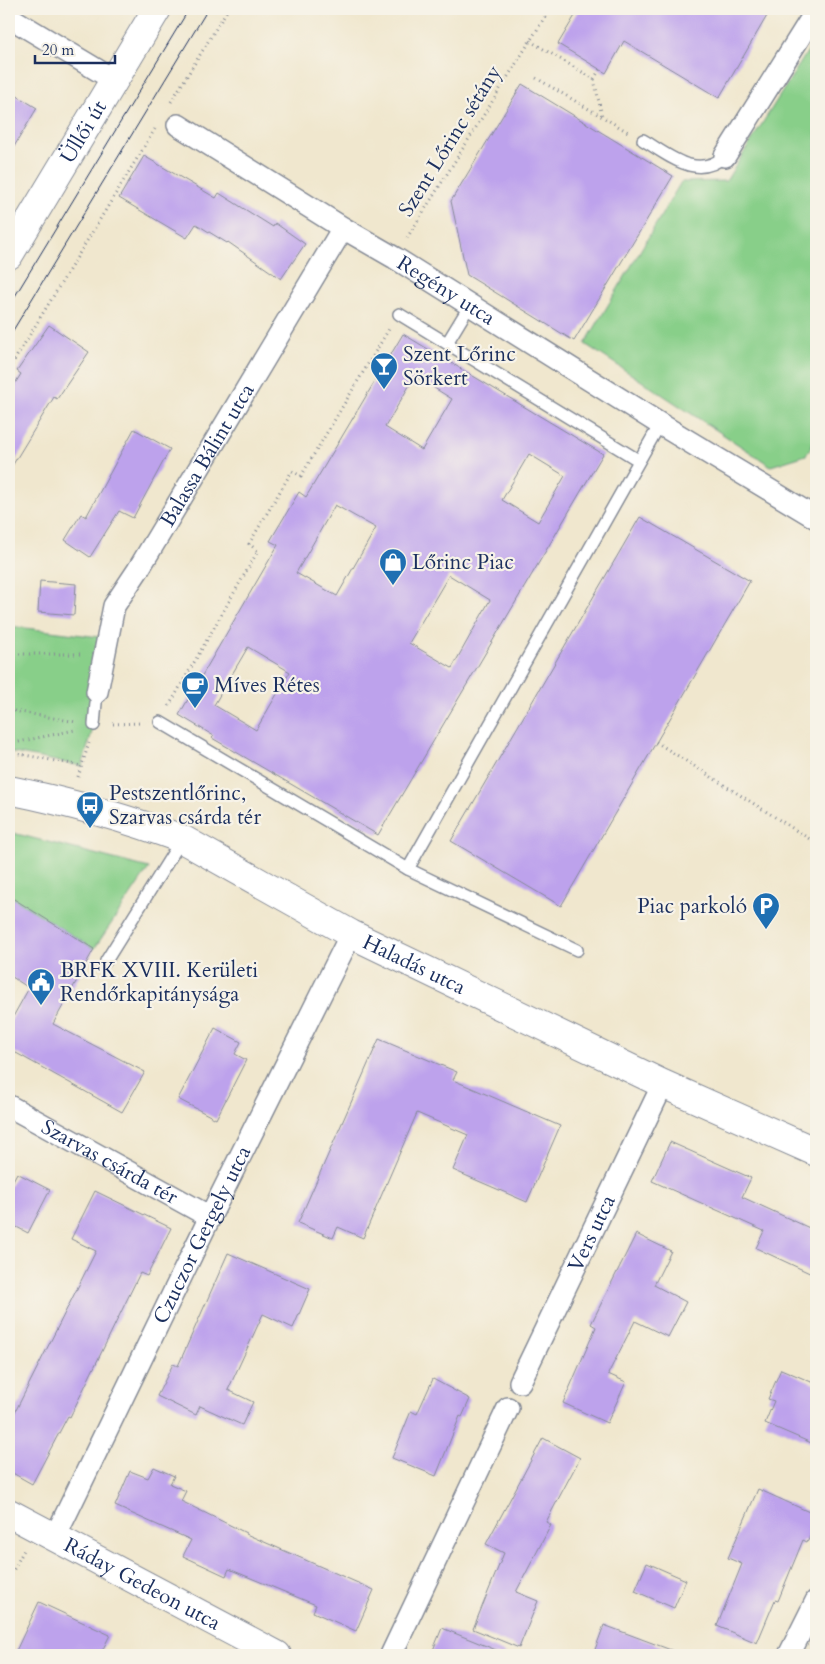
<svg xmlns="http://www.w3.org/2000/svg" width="825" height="1664" viewBox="0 0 825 1664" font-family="Cardo,serif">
<rect width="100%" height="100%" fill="#f7f3e8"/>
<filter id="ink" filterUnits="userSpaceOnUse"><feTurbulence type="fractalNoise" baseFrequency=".02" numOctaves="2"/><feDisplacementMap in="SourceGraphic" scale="10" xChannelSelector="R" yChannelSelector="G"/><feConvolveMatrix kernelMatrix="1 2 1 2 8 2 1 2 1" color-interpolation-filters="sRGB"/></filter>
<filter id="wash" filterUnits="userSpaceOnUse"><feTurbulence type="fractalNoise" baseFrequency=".0096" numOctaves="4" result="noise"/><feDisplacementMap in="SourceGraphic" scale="20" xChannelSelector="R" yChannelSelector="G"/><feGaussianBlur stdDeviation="1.12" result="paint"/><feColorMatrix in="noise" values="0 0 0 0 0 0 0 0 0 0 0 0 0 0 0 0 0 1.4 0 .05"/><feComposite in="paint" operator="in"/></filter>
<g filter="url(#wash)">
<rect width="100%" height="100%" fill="#f0e7ce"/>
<g fill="#88cf89" stroke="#527f74">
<path d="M816,38v400l-10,17 -35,11 -186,-122 96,-162 45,-1z"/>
<path d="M9,626l99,12 -14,87 -12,41 -73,-14z"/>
<path d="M9,832l140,36 -55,81 -85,-53z"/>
</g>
<g id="blocks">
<g fill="#bda2ec" fill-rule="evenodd">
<path d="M579,9h192l-52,89 -95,-57 -18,32 -48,-29z"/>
<path d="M522,84l151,92 -99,165 -107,-66 -16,-74z"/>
<path d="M9,91l28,17 -28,47z"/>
<path d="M144,156l72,42 3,-5 54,34 2,-4 30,21 -24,35 -53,-37 -1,1 -31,-19 -9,14 -68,-40z"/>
<path d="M49,325l40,27 -32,47 -3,-2 -45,74v-78l12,-19 -4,-3z"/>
<path d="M403,334l200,120 -225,381 -166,-97 2,-2 -35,-21 99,-170 -8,-4 29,-49 7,5zM415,376l37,23 -30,51 -37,-23zM529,454l36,22 -27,46 -36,-22zM335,505l41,23 -39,68 -41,-23zM449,575l41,25 -38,68 -43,-25zM248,647l42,25 -34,58 -42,-25z"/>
<path d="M134,429l36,20 -37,69 -14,-7 -29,46 -25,-17 16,-26 5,3z"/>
<path d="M640,517l110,64 -189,325 -110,-65z"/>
<path d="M40,581l36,3 -2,31 -36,-3z"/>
<path d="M9,896l85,53 -41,75 92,48 -23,40 -113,-63v-25l20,-36 -20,-13z"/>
<path d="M215,1028l26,14 -6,12 11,6 -30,59 -38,-20z"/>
<path d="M379,1039l78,33 -4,8 107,46 -33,76 -74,-32 15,-35 -51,-22 -54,125 -25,-11 -5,11 -35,-15z"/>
<path d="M670,1142l81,36 -9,19 74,34v45l-60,-28 8,-17 -112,-50z"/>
<path d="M17,1173l33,17 -22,43 -19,-10v-35z"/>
<path d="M95,1191l76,37 -24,48 -7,-3 -70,144 -2,-1 -36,68 -23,-13v-47l87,-173 -25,-12z"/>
<path d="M636,1234l35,17 -17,34 32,17 -18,35 -33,-16 -27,53 18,8 -19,41 -44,-20 33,-76 -5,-3z"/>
<path d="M228,1253l82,36 -17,39 -30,-14 -35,76 25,12 -11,23 -42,-19 -4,9 -39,-19 16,-32 5,2z"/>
<path d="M781,1369l35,15v61l-51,-22 9,-22 -6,-2z"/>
<path d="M433,1379l37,20 -8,18 -2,-1 -24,60 -44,-18 19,-47 6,3z"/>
<path d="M543,1438l37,20 -34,64 5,3 -35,67 22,9 -19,47 -46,-19 31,-76 -18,-9z"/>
<path d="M154,1467l20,9 -4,8 16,7 -5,10 65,32v1l128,56 -18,41 -43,-19 3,-7 -87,-36 -3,7 -43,-20 8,-16 -76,-34 15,-35 18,7z"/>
<path d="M758,1489l58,26v6l-9,21 -4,-2 -25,61 -3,-1 -18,43 -40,-17 25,-62 -14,-6z"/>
<path d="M647,1563l39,17 -12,28 -39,-17z"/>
<path d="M39,1602l71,33 -10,20h-86z"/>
<path d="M604,1625l75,28v2h-86z"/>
<path d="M442,1628l64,26v1h-75z"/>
</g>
</g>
</g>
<g filter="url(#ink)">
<use href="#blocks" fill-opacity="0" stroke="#868b96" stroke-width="1"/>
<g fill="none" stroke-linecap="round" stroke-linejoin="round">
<g stroke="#868b96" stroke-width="14">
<g id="lane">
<path d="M643,140c26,15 53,41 82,16"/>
<path d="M399,314l239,146"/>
<path d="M447,343l23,-38"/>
<path d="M160,722l248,147 252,-445"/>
<path d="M94,725l3,-33"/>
<path d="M408,869l169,81"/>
<path d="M106,961l76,-122"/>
</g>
</g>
<g stroke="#868b96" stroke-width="24">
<g id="street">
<path d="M9,17l105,63"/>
<path id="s1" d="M178,125l165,103 52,30 265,166 156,94"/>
<path d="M725,156l91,-145"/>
<path id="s2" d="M97,692l17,-86 24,-36 205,-342"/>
<path id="s3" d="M9,1106l201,111"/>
<path id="s4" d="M520,1382l143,-298"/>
<path id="s5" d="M55,1537l155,-320 141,-283"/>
<path d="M391,1655l117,-247"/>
<path d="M789,1655l27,-54"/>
</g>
</g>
<g stroke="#868b96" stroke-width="30">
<g id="secondary">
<path id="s6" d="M9,255l148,-246"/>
<path id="s7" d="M9,790c59,12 117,28 173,49l169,95 312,150 153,68"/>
<path id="s8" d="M9,1513l268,142"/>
</g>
</g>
<g stroke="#868b96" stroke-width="3" stroke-dasharray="1 4" stroke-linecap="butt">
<path d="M530,41l64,38 8,37"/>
<path d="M536,78l92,54"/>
<path d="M594,79l6,-10"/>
<path d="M171,102l57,-93"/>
<path d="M407,238l143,-229"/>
<path d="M9,369l146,-240"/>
<path d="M9,654h72"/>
<path d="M169,706l89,-155 -9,-7 43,-73 9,5 88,-147"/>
<path d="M9,710l67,12"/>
<path d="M113,724l29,-1"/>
<path d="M656,742l160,101"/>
<path d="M9,744l66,-14"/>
<path d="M9,752l73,14"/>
<path d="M78,777l11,-34"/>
<path d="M9,1578l15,-28"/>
</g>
<use href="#lane" stroke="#fff" stroke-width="11"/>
<use href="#street" stroke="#fff" stroke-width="21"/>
<use href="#secondary" stroke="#fff" stroke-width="28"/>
<g stroke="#1b2f5e" stroke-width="1">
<path d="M9,306l180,-297"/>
<path d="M9,337l199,-328"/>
</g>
</g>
</g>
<defs>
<g id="bar-pin" transform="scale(1.4375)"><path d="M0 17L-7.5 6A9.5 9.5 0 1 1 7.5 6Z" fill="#1f6fb2" stroke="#f7f3e8"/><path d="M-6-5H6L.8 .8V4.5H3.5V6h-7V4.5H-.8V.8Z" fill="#fff"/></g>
<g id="shop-pin" transform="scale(1.4375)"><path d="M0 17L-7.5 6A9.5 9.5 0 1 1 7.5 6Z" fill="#1f6fb2" stroke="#f7f3e8"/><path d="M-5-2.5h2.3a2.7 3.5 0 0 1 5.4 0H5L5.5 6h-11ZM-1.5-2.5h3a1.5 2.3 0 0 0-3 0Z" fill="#fff"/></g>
<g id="cafe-pin" transform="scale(1.4375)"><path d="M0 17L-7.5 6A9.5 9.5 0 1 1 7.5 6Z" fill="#1f6fb2" stroke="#f7f3e8"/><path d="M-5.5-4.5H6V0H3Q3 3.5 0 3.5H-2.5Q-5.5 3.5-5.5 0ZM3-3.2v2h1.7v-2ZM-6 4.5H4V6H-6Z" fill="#fff"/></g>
<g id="bus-pin" transform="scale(1.4375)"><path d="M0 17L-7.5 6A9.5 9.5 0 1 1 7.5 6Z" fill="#1f6fb2" stroke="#f7f3e8"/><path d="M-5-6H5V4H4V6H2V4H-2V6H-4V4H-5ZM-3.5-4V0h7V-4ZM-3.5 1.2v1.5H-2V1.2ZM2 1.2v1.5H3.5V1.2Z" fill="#fff"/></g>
<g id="parking-pin" transform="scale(1.4375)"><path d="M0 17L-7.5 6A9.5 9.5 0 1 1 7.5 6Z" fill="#1f6fb2" stroke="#f7f3e8"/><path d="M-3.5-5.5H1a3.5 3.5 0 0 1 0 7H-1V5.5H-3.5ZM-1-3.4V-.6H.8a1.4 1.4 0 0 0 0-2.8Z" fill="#fff"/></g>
<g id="civic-pin" transform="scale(1.4375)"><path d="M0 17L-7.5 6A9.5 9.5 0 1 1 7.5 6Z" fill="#1f6fb2" stroke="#f7f3e8"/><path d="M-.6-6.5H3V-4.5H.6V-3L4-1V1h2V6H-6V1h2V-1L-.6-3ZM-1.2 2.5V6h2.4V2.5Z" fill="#fff"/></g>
</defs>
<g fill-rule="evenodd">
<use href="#bar-pin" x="384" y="366"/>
<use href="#shop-pin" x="393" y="562"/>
<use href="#cafe-pin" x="195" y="685"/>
<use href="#bus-pin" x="90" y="805"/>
<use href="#parking-pin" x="766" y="906"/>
<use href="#civic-pin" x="41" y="982"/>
</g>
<g text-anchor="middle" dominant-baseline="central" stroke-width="4.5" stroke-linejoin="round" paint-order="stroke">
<g font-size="21" fill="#1b2f5e" stroke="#f7f3e8">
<text stroke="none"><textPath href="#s6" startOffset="144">Üllői út</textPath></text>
<text transform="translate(450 141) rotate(-58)">Szent Lőrinc sétány</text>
<text stroke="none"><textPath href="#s1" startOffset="315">Regény utca</textPath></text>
<text stroke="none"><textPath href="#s2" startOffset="265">Balassa Bálint utca</textPath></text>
<text stroke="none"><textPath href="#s7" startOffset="444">Haladás utca</textPath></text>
<text stroke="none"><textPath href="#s3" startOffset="115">Szarvas csárda tér</textPath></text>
<text stroke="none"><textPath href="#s4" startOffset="165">Vers utca</textPath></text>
<text stroke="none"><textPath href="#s5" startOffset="336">Czuczor Gergely utca</textPath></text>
<text stroke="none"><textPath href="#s8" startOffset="151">Ráday Gedeon utca</textPath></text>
</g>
<g font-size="21" fill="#1b2f5e" stroke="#f7f3e8" text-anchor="start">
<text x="403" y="354">Szent Lőrinc<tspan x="403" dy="24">Sörkert</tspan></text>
<text x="412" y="562">Lőrinc Piac</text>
<text x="214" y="685">Míves Rétes</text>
<text x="109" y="793">Pestszentlőrinc,<tspan x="109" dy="24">Szarvas csárda tér</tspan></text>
<text x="747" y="906" text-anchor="end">Piac parkoló</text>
<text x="60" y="970">BRFK XVIII. Kerületi<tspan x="60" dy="24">Rendőrkapitánysága</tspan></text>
</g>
</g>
<rect width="825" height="1664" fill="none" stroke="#f7f3e8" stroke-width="30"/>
<path d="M35 55v8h80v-8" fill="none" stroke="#1b2f5e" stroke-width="2.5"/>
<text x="42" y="55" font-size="15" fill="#1b2f5e" stroke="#f7f3e8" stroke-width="4" paint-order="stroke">20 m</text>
</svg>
